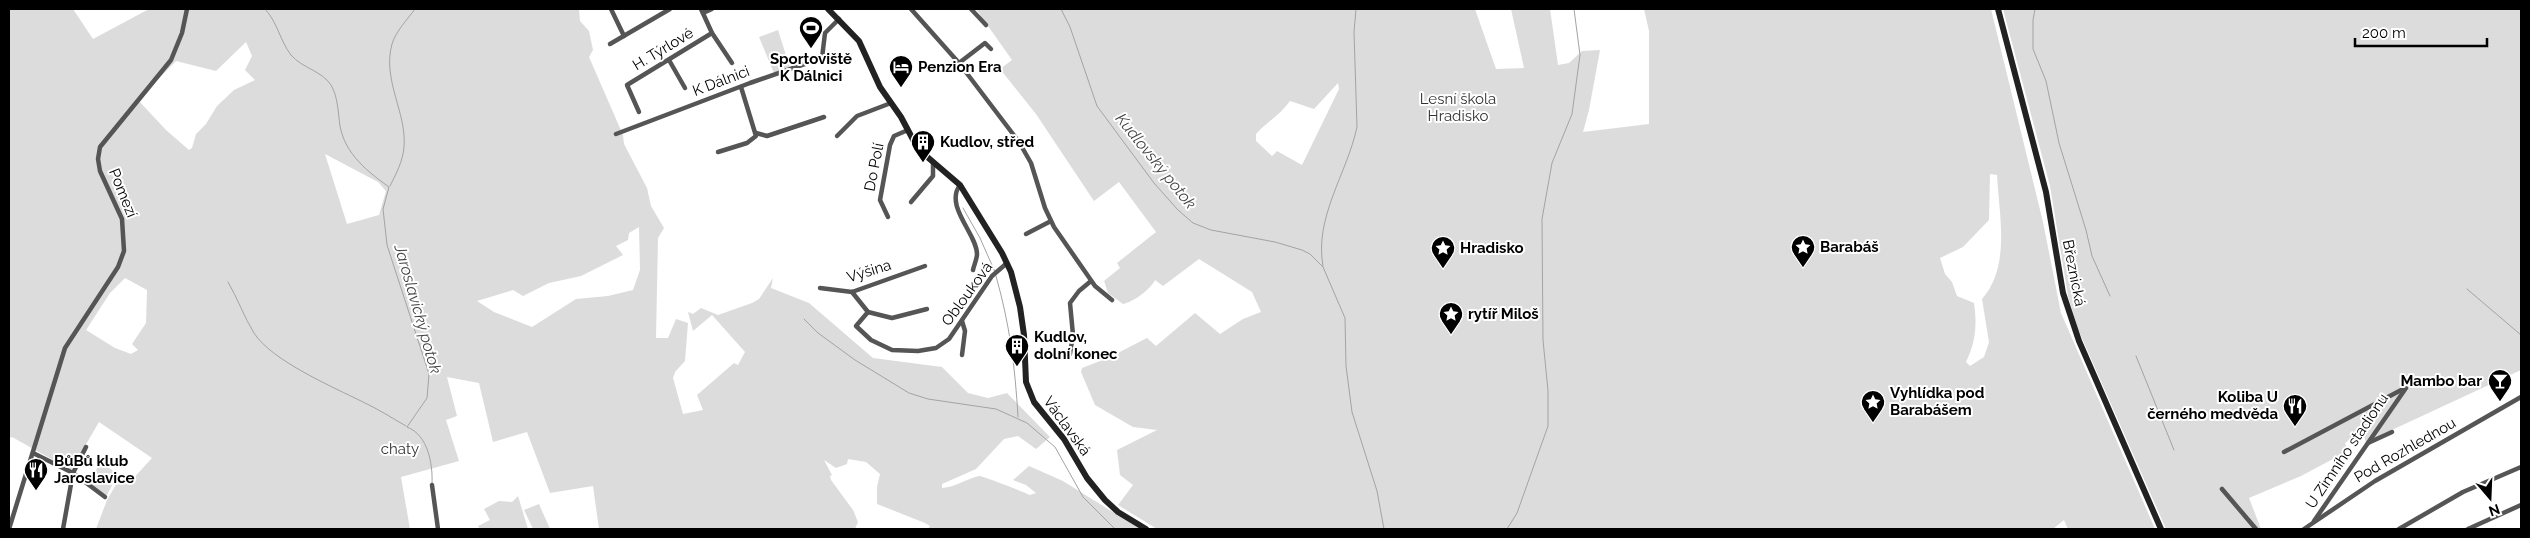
<svg xmlns="http://www.w3.org/2000/svg" width="2530" height="538" viewBox="0 0 2530 538" font-family="Raleway,sans-serif">
<rect width="100%" height="100%" fill="#fff"/>
<g fill="#dcdcdc" fill-rule="evenodd">
<path d="M9,9h64l20,30 56,-30h430l1,12 9,10 4,19 -4,7 34,78 1,9 23,44 4,18 13,22 -6,10 -2,100h12l8,-19 12,4 -3,38 -10,11 -2,6 10,36 20,-4 -6,-15 37,-32 4,2 7,-13 -33,-37 -19,16 -5,-19 5,2 8,-6 17,7 34,-12 7,-4 14,-21 -2,10 38,15 64,55 69,9 26,26 20,5 19,-5 43,44 -14,12 -18,-13 -14,3 -28,30 -34,15v4c14,-1 24,-9 37,-12 4,0 45,16 51,19l6,-2 -10,-8 -13,-5 16,-14 34,15 77,48h-212l2,-3 -5,-3 -48,-19v-17l3,-13 -14,-12 -18,-3 -1,5 -11,4 -12,-8 8,15 -2,1 1,4 22,30 5,12 -3,7h-256l-6,-43 -43,7 -23,-61 -34,10 -14,-59 -32,-6 10,39 -11,4 13,41 -58,16 9,52h-314l11,-29 14,-24 10,5 21,-23 -53,-36 -28,48 -59,-33 -3,1zM246,42l6,14 -7,14 10,10 -21,10 -17,16 -11,18 -10,10 -4,14 -3,2 -23,-20 -28,-30 38,-39 40,10zM325,154l53,28 8,9 -7,24 -32,9zM639,227l1,43 -7,20 -25,6 -32,3 -44,28 -38,-15 -17,-11 36,-11 10,6 26,-13 32,-7 42,-21 -7,-9 12,-6 1,-7zM125,278l22,12 -1,33 -14,21 6,6 -7,4 -16,-6 -29,-18 24,-37z"/>
<path d="M976,9h499l21,60 28,-1 -13,-59h39l8,56 11,-2 13,-12 18,-1 -11,60 -6,22 66,-8v-93l-5,-22h347l52,213 18,91 94,216h-87l-4,-9 -11,9h-896l-39,-24 15,-20 -13,-10 -3,-25 40,-20 -24,-3 -38,-22 -14,-33 1,-4 26,-10 39,-20 9,8 39,-33 25,21 23,-15 18,-7 -9,-20 -53,-33 -36,27 -8,-6c-5,10 -22,22 -32,24l-15,-11 -4,-12 16,-13 -3,-5 39,-31 -37,-50 -25,19 -58,-87 -36,-45 12,-9zM1338,83l1,6 -37,76 -25,-14 -5,5 -16,-15v-7c11,-12 25,-20 34,-33l24,8zM1990,174l7,1c2,40 14,91 -15,124l7,43 -5,15 -14,9 -4,-4c10,-20 11,-38 8,-59l-17,-7 -5,-14 -7,-8 -5,-16 23,-11 26,-27z"/>
<path d="M2003,9h518v361l-155,72 -4,-11 -17,12 3,8 -47,25 -52,22 12,31h-95l-88,-200 -10,-33 -18,-110z"/>
<path d="M778,30l12,38 -16,5 -15,-36z"/>
<path d="M100,462l18,12 -12,23 -16,-14z"/>
<path d="M518,496l10,33h-48l-2,-3 12,-6 -6,-11 15,-8 13,1z"/>
<path d="M539,504l11,25h-17l-9,-19z"/>
</g>
<g fill="none" stroke-linecap="round" stroke-linejoin="round">
<g stroke="#a3a3a3" stroke-width="1">
<path d="M265,9c13,14 15,32 26,46 11,13 31,16 40,30 7,12 7,27 9,41 5,28 28,46 49,61l-6,22 4,36 42,129 -2,24 -20,29c21,8 26,37 25,57"/>
<path d="M1061,9l9,18 27,79 57,77 24,27 15,13 18,7 64,12 27,8 8,4 13,13 22,51 1,48 6,46 25,79 7,38"/>
<path d="M2035,9l-2,11v29l13,32 13,62 27,87 6,26 18,40"/>
<path d="M390,186c6,-12 13,-25 14,-39 3,-34 -22,-67 -12,-103 4,-13 15,-24 23,-35"/>
<path d="M963,208l17,30 15,34"/>
<path d="M1323,266c-9,-49 24,-92 34,-139l-3,-95 2,-23"/>
<path d="M996,276c14,50 19,90 22,141"/>
<path d="M228,282c10,17 16,35 26,51 18,28 79,54 109,69 15,7 29,16 43,24"/>
<path d="M2467,289l54,46"/>
<path d="M804,319l14,14 37,27 54,33 19,6 68,10 31,14 28,24 28,50 32,32"/>
<path d="M2136,356l38,94"/>
<path d="M1507,529l10,-16 31,-87v-35l-5,-51 -1,-121 10,-56 20,-49 8,-59 -6,-46"/>
</g>
<g stroke="#555" stroke-width="4.5">
<path d="M611,9l13,27"/>
<path d="M701,9l11,24 20,30"/>
<path d="M911,9l48,54 60,79 12,21 14,45 9,19 41,59 17,14"/>
<path d="M971,9l15,16"/>
<path d="M703,13l9,-4"/>
<path d="M610,44l60,-35"/>
<path d="M669,60l16,28"/>
<path d="M959,63l26,-20 6,6"/>
<path d="M639,112l-12,-27 85,-52"/>
<path d="M756,133l11,3 57,-19"/>
<path d="M616,134l134,-51 72,-25 3,-25 14,-14"/>
<path d="M837,136l20,-20 34,-13"/>
<path d="M718,152l29,-9 9,-7 -15,-49"/>
<path d="M960,185c-16,21 17,49 17,69 0,5 -3,11 -4,16"/>
<path d="M911,202l22,-26v-13"/>
<path d="M888,217l-8,-17 10,-55 4,-9 14,-6"/>
<path d="M1026,234l25,-13"/>
<path d="M820,288l32,4 73,-26"/>
<path d="M852,292l16,20"/>
<path d="M868,312l-12,14 15,14 21,10 26,1 18,-3 13,-9 43,-63 15,-13"/>
<path d="M868,312l24,6 35,-9"/>
<path d="M962,321l3,10 -3,24"/>
<path d="M1070,354l3,-19 -3,-32 9,-12 12,-10"/>
<path d="M2368,443l24,-11"/>
<path d="M2284,452l121,-64"/>
<path d="M33,453l40,20 32,24"/>
<path d="M432,485l6,44"/>
<path d="M2222,489l34,40"/>
<path d="M2314,521l92,-133"/>
<path d="M9,529l56,-181 53,-81 6,-16 -2,-32 -22,-48 -2,-12 2,-12 71,-87 11,-27 5,-24"/>
<path d="M63,529l10,-56 13,-26"/>
<path d="M2304,529l71,-48 146,-84"/>
<path d="M2399,529l64,-37 58,-25"/>
<path d="M2468,529l53,-24"/>
</g>
<g stroke="#222" stroke-width="6">
<path d="M828,9l31,32 21,46 21,30 17,32 42,36 42,68 9,19 9,35 4,28 2,47 8,20 30,37 23,39 18,22 13,12 28,17"/>
<path d="M1998,9l48,183 17,101 16,48 82,188"/>
</g>
</g>
<defs>
<g id="stadium-pin" transform="scale(1.25)"><path d="M0 17L-7.5 6A9.5 9.5 0 1 1 7.5 6Z" fill="#000" stroke="#fff"/><path d="M0-5a6.5 5 0 1 0 0 10a6.5 5 0 1 0 0-10ZM-3.5-1.8h7v3.6h-7Z" fill="#fff"/></g>
<g id="hotel-pin" transform="scale(1.25)"><path d="M0 17L-7.5 6A9.5 9.5 0 1 1 7.5 6Z" fill="#000" stroke="#fff"/><path d="M-6-4.5h1.5V1H6V5H4.5V3h-9V5H-6ZM-4 0a1.8 1.8 0 1 1 3.6 0ZM.5 0V-2.5h3Q6-2.5 6 0Z" fill="#fff"/></g>
<g id="building-pin" transform="scale(1.25)"><path d="M0 17L-7.5 6A9.5 9.5 0 1 1 7.5 6Z" fill="#000" stroke="#fff"/><path d="M-4-6H4V6H1V3H-1V6H-4ZM-2.5-4.3h1.7v1.8h-1.7ZM.8-4.3h1.7v1.8H.8ZM-2.5-1h1.7V.8h-1.7ZM.8-1h1.7V.8H.8Z" fill="#fff"/></g>
<g id="sight-pin" transform="scale(1.25)"><path d="M0 17L-7.5 6A9.5 9.5 0 1 1 7.5 6Z" fill="#000" stroke="#fff"/><path d="M0-6L1.8-2.2L6-1.7L2.9 1.2L3.7 5.4L0 3.3L-3.7 5.4L-2.9 1.2L-6-1.7L-1.8-2.2Z" fill="#fff"/></g>
<g id="bar-pin" transform="scale(1.25)"><path d="M0 17L-7.5 6A9.5 9.5 0 1 1 7.5 6Z" fill="#000" stroke="#fff"/><path d="M-6-5H6L.8 .8V4.5H3.5V6h-7V4.5H-.8V.8Z" fill="#fff"/></g>
<g id="restaurant-pin" transform="scale(1.25)"><path d="M0 17L-7.5 6A9.5 9.5 0 1 1 7.5 6Z" fill="#000" stroke="#fff"/><path d="M-5-6h1v4h1v-4h1v4h1v-4h1v5L-1.5 .5V6h-2V.5L-5-1ZM5-6V6H3V1.5H1.5Q1.5-4 5-6Z" fill="#fff"/></g>
</defs>
<g fill-rule="evenodd">
<use href="#stadium-pin" x="811" y="28"/>
<use href="#hotel-pin" x="901" y="67"/>
<use href="#building-pin" x="923" y="142"/>
<use href="#sight-pin" x="1803" y="247"/>
<use href="#sight-pin" x="1443" y="248"/>
<use href="#sight-pin" x="1451" y="314"/>
<use href="#building-pin" x="1017" y="346"/>
<use href="#bar-pin" x="2500" y="381"/>
<use href="#sight-pin" x="1873" y="402"/>
<use href="#restaurant-pin" x="2295" y="406"/>
<use href="#restaurant-pin" x="36" y="470"/>
</g>
<g text-anchor="middle" dominant-baseline="central" stroke-width="4" stroke-linejoin="round" paint-order="stroke">
<g font-size="15" fill="#000" stroke="#fff">
<text transform="translate(663 49) rotate(-31)">H. Týrlové</text>
<text transform="translate(721 81) rotate(-21)">K Dálnici</text>
<text transform="translate(874 167) rotate(-79)">Do Polí</text>
<text transform="translate(123 193) rotate(68)">Pomezí</text>
<text transform="translate(869 271) rotate(-17)">Výšina</text>
<text transform="translate(2074 273) rotate(79)">Březnická</text>
<text transform="translate(967 294) rotate(-54)">Oblouková</text>
<text transform="translate(1067 426) rotate(54)">Václavská</text>
<text transform="translate(2405 450) rotate(-30)">Pod Rozhlednou</text>
<text transform="translate(2347 451) rotate(-56)">U Zimního stadionu</text>
</g>
<g font-size="15" font-weight="bold" fill="#000" stroke="#fff" text-anchor="start">
<text x="811" y="59" text-anchor="middle">Sportoviště<tspan x="811" dy="17">K Dálnici</tspan></text>
<text x="918" y="67">Penzion Era</text>
<text x="940" y="142">Kudlov, střed</text>
<text x="1820" y="247">Barabáš</text>
<text x="1460" y="248">Hradisko</text>
<text x="1468" y="314">rytíř Miloš</text>
<text x="1034" y="337">Kudlov,<tspan x="1034" dy="17">dolní konec</tspan></text>
<text x="2482" y="381" text-anchor="end">Mambo bar</text>
<text x="1890" y="393">Vyhlídka pod<tspan x="1890" dy="17">Barabášem</tspan></text>
<text x="2278" y="397" text-anchor="end">Koliba U<tspan x="2278" dy="17">černého medvěda</tspan></text>
<text x="54" y="461">BůBů klub<tspan x="54" dy="17">Jaroslavice</tspan></text>
</g>
<g font-size="15" fill="#333" stroke="#fff">
<text x="1458" y="99">Lesní škola<tspan x="1458" dy="17">Hradisko</tspan></text>
<text x="400" y="449">chaty</text>
</g>
<g font-size="16" font-style="italic" fill="#444" stroke="#fff">
<text transform="translate(1156 161) rotate(51)">Kudlovský potok</text>
<text transform="translate(418 309) rotate(74)">Jaroslavický potok</text>
</g>
</g>
<rect width="2530" height="538" fill="none" stroke="#000000" stroke-width="20"/>
<g transform="translate(2490 498) rotate(161)" stroke="#ffffff" stroke-width="4" paint-order="stroke">
<path d="M0-4L9 19L0 12L-9 19Z" fill="#000000"/>
<text y="-8" font-size="14" font-weight="bold" text-anchor="middle" fill="#000000">N</text>
</g>
<path d="M2355 38v8h132v-8" fill="none" stroke="#000000" stroke-width="2.5"/>
<text x="2362" y="38" font-size="15" fill="#000000" stroke="#ffffff" stroke-width="4" paint-order="stroke">200 m</text>
</svg>
